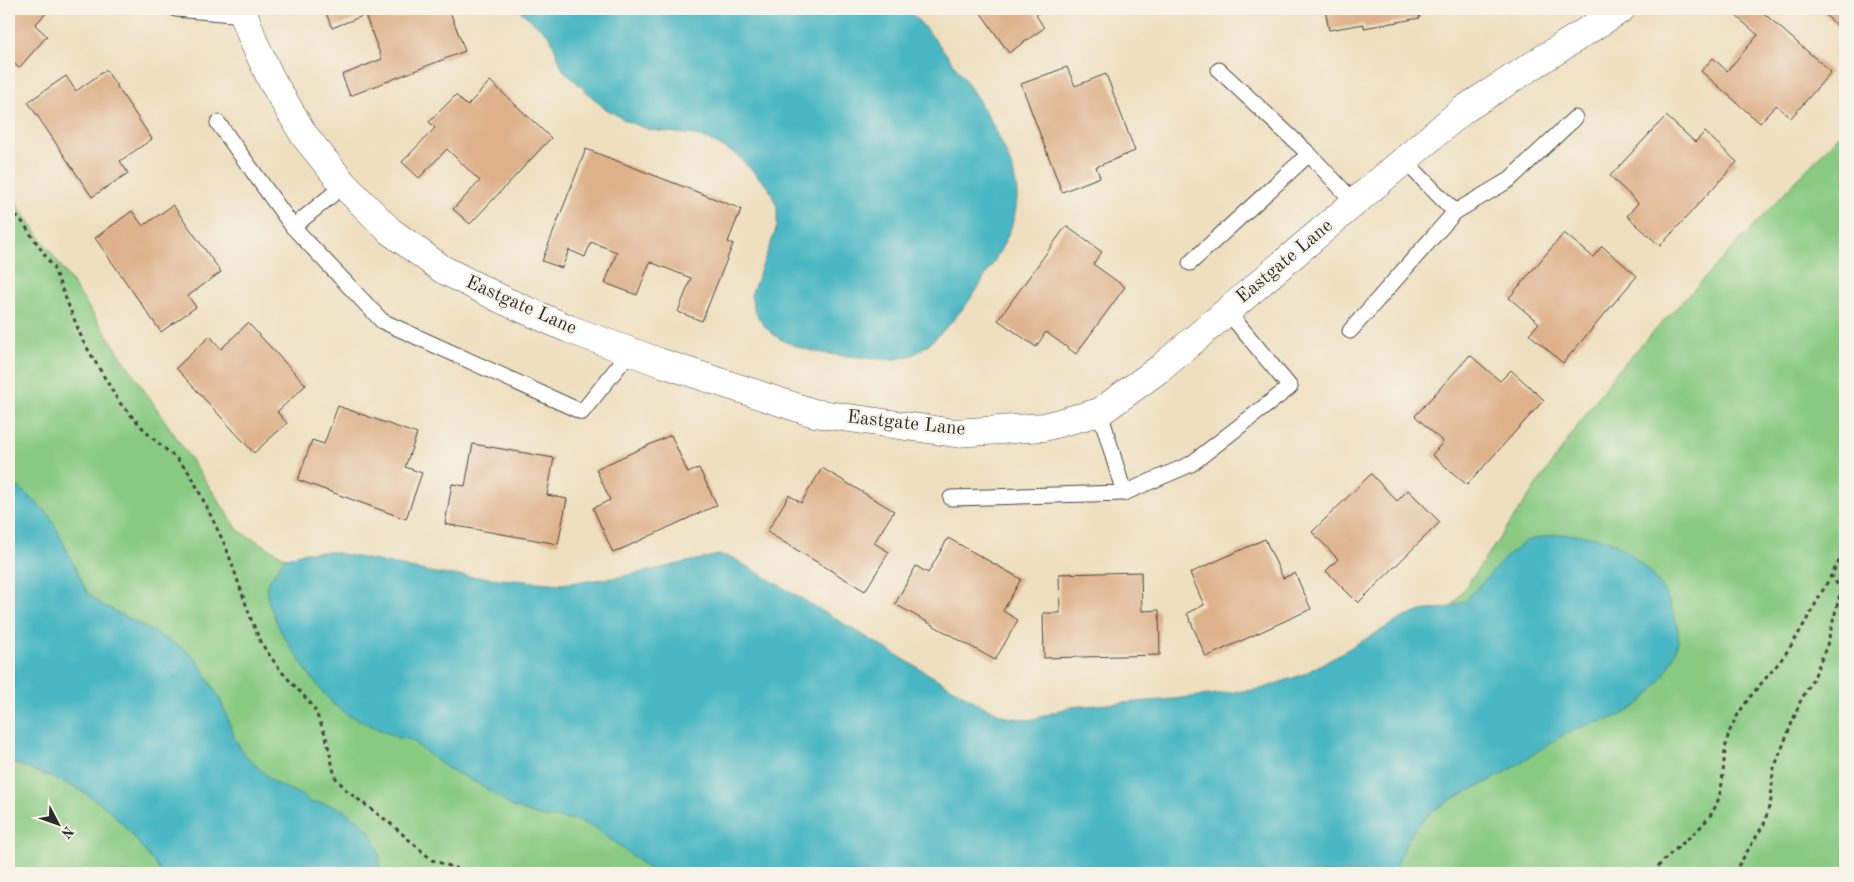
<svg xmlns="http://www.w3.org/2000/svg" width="1854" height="882" viewBox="0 0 1854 882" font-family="'Old Standard TT',serif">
<rect width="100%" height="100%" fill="#f7f3e8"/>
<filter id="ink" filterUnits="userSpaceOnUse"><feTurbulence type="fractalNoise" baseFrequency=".02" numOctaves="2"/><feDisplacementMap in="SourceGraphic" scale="10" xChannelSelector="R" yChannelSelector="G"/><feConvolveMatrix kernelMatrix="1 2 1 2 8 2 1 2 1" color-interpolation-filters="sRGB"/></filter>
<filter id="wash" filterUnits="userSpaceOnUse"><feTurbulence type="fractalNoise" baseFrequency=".0096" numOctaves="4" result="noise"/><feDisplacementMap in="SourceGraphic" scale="20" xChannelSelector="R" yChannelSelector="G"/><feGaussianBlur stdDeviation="1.12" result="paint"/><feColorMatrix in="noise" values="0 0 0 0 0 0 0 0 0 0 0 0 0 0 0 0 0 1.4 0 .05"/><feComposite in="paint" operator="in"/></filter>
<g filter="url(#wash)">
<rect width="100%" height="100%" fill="#eedfbf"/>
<path fill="#88ca82" stroke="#5a7a56" d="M1845,129v744h-1836v-680l53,75 177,263 559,318 604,-171 212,-304z"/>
<g fill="#49b7c3" stroke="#3a7177">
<path d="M518,9h389c36,33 113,140 110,190 -2,33 -21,58 -37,86 -13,21 -46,60 -68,70 -17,7 -36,4 -53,2 -41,-3 -101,-9 -108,-62l26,-68v-20l-8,-19 -33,-34 -23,-12 -18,-7 -45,-5 -23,-9 -24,-14 -40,-37 -13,-34z"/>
<path d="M9,479l41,36 37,77 13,11 81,44 16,13 24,41 14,38 10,16 30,28 29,13 6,7c23,-4 57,18 66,40 4,9 4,21 4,30h-218c-20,-24 -39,-54 -65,-72 -25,-19 -60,-28 -88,-40z"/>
<path d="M1556,534c54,1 66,7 101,47 10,11 24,46 21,60 -4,24 -25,55 -46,68 -17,12 -42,13 -60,22 -25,12 -47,30 -71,44 -26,14 -54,23 -76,43 -17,14 -23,36 -32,55h-739l-57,-44 -20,-9 -35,-3 -31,-11 -29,-20 -38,-20 -35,-27 -11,-1 -50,-23 -15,-11 -21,-25 -31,-47 -12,-28 -3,-18 18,-27 22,-7h27l107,22 122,10 58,-7 99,-22 14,3 248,147 26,12 24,3 39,-13 104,-8 87,-10 43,-15 97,-55 20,-8 31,-4 13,-6 42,-45 19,-15z"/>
</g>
<g id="blocks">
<g fill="#deb18a">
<path d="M9,9h41l-15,16 12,11 -28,32 -10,-9z"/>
<path d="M336,9h113l16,42 -115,45 -8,-21 40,-16 -17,-44 -33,13 -6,-15z"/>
<path d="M978,9h67l-9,6 8,13 -35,25z"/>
<path d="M1325,9h93l2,9 -56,10v-4l-35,6z"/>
<path d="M1728,9h31l72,63 -40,46 -15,-13 -16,18 -59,-52 12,-13 14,13 31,-36z"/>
<path d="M1819,9h26v24z"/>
<path d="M1067,67l8,19 31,-12 29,77 -39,16 4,10 -38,15 -41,-108z"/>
<path d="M106,70l46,69 -32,22 8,12 -36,24 -64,-95 38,-26 10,15z"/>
<path d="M490,81l61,57 -81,86 -17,-15 27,-28 -33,-32 -28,29 -17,-16 33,-34 -6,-6 27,-27 11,11z"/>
<path d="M1666,116l29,26 10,-10 32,30 -77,84 -33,-30 11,-13 -28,-27z"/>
<path d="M586,149l155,60 -13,33 5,2 -31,77 -24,-9 13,-34 -41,-16 -13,33 -32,-12 12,-31 -26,-10 -6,15 -16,-7 -7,18 -20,-7z"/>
<path d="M173,205l48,67 -33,24 8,11 -35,25 -66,-94 37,-27 11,15z"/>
<path d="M1066,226l36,26 -9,12 32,23 -49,67 -30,-22 -10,15 -38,-27z"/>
<path d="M1564,233l29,24 9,-11 35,30 -74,87 -34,-29 10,-11 -30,-25z"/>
<path d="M248,323l58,62 -29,27 10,11 -33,30 -78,-85 34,-32 11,13z"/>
<path d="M1470,355l30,26 11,-11 33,30 -77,85 -35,-30 11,-13 -28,-26z"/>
<path d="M338,406l79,28 -12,33 17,6 -16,46 -108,-39 14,-40 12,4z"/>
<path d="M671,435l17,38 11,-5 18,37 -104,48 -20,-45 17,-8 -14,-31z"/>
<path d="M473,444l81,14 -7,37 20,4 -9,45 -113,-20 7,-40 13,2z"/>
<path d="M822,468l72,43 -20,32 15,9 -24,39 -98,-59 22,-37 12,8z"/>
<path d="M1371,474l26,27 11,-11 32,32 -82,81 -32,-32 12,-12 -26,-27z"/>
<path d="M948,538l73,41 -18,32 15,9 -23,40 -100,-56 21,-38 12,7z"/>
<path d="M1265,539l18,39 12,-5 16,36 -105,48 -19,-44 17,-8 -14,-32z"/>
<path d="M1141,572l1,39 17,-1 1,45 -116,3 -1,-45h17l-1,-39z"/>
</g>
</g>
</g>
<g filter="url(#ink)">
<use href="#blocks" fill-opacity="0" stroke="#484641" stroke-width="1"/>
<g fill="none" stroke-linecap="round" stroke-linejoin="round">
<g stroke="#484641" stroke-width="17">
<g id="lane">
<path d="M176,9l68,6"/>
<path d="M1219,70l90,84"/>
<path d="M218,123l75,104 51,-42"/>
<path d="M1455,212l54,-32 66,-62"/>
<path d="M293,227l89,94 200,91 48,-60"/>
<path d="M1190,263l119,-109 46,49"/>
<path d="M1350,331l105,-119 -51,-52"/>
<path d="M1124,493l67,-29 99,-77 -63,-76"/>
<path d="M951,498l173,-5 -24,-81"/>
</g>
</g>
<g stroke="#484641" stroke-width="29">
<path id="street" d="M242,9l11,31 18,39 33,56 40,50 46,46 52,38 61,31 66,29 90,33 155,51 141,20 89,-6 56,-15 62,-45 301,-257 158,-101"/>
</g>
<g stroke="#484641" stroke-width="3" stroke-dasharray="4 4" stroke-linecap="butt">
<path d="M9,210l12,10 32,47 30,74 36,61 31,34 28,24 13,15 35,72 25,72 10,24 19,27 33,36 13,30 9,41 12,14 44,33 41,36 38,13"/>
<path d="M1653,873c16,-22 40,-35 56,-56 21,-27 9,-63 23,-91 13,-28 34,-46 52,-70 23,-33 40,-70 61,-105"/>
<path d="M1734,873l30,-49 7,-24 2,-29 27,-69 15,-27 12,-30 14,-55 -9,-14"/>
</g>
<use href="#lane" stroke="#fff" stroke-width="15"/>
<use href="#street" stroke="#fff" stroke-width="28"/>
</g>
</g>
<g text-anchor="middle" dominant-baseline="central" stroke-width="4.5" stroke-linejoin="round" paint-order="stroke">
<g font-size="19" fill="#2b2b2b" stroke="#f7f3e8">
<text transform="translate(1285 262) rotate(-40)">Eastgate Lane</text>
<text transform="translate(521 306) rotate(24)">Eastgate Lane</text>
<text transform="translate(906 424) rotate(6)">Eastgate Lane</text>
</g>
</g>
<rect width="1854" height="882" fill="none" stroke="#f7f3e8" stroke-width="30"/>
<g transform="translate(58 824) rotate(131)" stroke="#f7f3e8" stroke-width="4" paint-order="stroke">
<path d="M0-4L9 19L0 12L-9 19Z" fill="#2b2b2b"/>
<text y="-8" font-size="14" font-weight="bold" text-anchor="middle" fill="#2b2b2b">N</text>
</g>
</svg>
